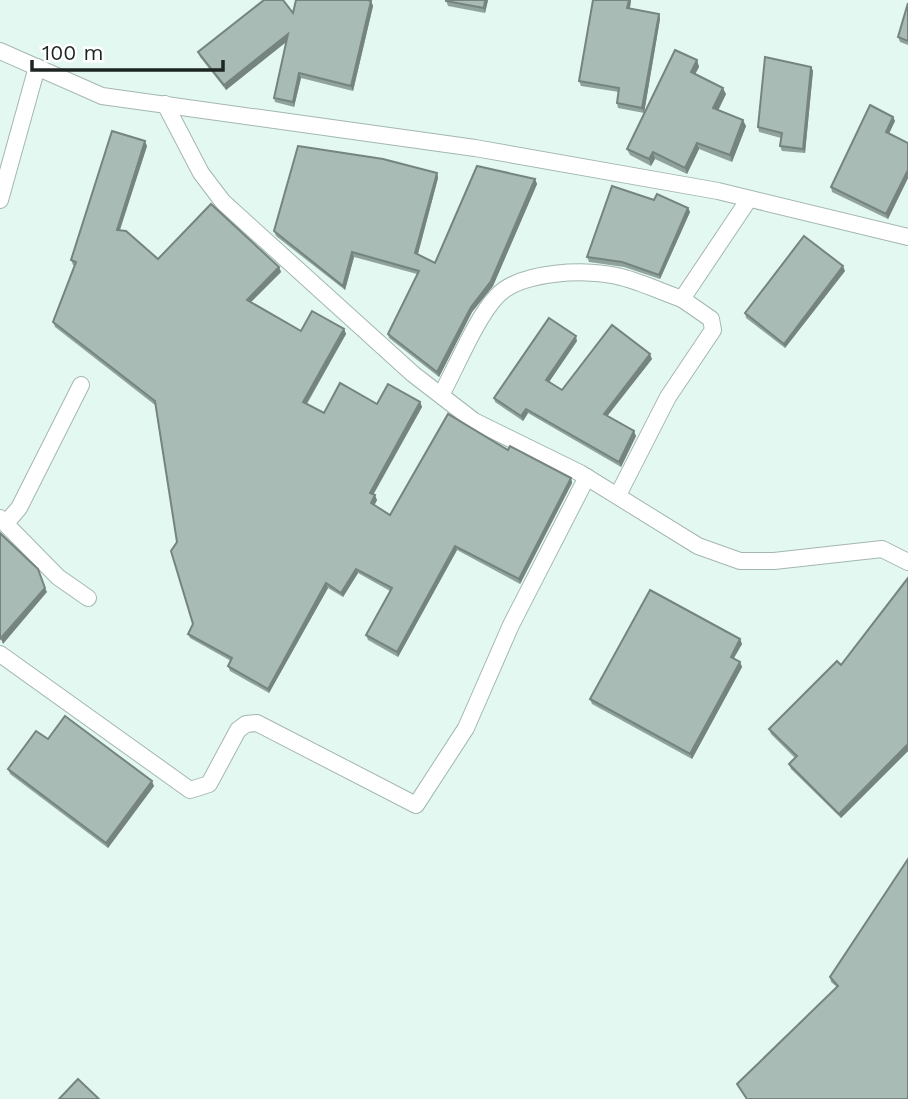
<svg xmlns="http://www.w3.org/2000/svg" width="908" height="1099" viewBox="0 0 908 1099" font-family="'Work Sans',sans-serif">
<rect width="100%" height="100%" fill="#e3f8f0"/>
<g fill="none" stroke-linecap="round" stroke-linejoin="round">
<g stroke="#a3b7b0" stroke-width="18">
<g id="minor">
<path d="M0,51l102,45 373,52 243,43 190,46"/>
<path d="M165,104l36,69 22,29 190,172 61,47 106,52 118,73 42,15h34l108,-12 26,13"/>
<path d="M0,200l37,-133"/>
<path d="M441,395c15,-27 35,-77 56,-99 23,-25 92,-28 124,-19 20,5 41,15 61,22"/>
<path d="M618,495l50,-98 45,-67 -2,-11 -29,-20 67,-100"/>
<path d="M0,518l58,59 30,21"/>
<path d="M6,523l13,-15 62,-123"/>
<path d="M0,654l190,136 19,-6 29,-54 8,-6 11,-1 159,82 50,-77 45,-103 76,-148"/>
</g>
</g>
<use href="#minor" stroke="#fff" stroke-width="16"/>
</g>
<g fill="#90a29c">
<path d="M446,0h42l-3,13 -37,-7z"/>
<path d="M593,0h38l-1,9 29,5 1,5 -16,94 -26,-5 -1,-5 2,-11 -38,-6 -2,-5z"/>
<path d="M371,1l2,5 -20,85 -52,-13 -7,29 -19,-5 -1,-4 13,-57 -61,49 -26,-33 -2,-5 95,-39z"/>
<path d="M908,3v42l-8,-3 -2,-5z"/>
<path d="M697,60l2,7 -4,7 31,20 -8,16 28,16 -14,36 -33,-13 -12,25 -32,-15 -4,7 -21,-11 -3,-6z"/>
<path d="M811,67l2,4 -8,82 -23,-2 -2,-5 1,-8 -22,-6 -1,-5z"/>
<path d="M893,117l2,4 -6,13 19,9v35l-20,41 -56,-27 -1,-5z"/>
<path d="M147,146l-27,84 38,29 121,8 2,5 -30,30 50,29 43,-2 2,5 -39,70 17,9 53,-9 43,-2 2,5 -49,87 4,6 -3,5 16,10 118,-65 63,28 1,5 -52,101 -63,-34 -59,107 -30,-17 -2,-5 24,-44 -32,-18 -15,24 -15,-9 -59,105 -39,-22 -2,-5 3,-5 -41,-23 -2,-4 5,-10 -16,-82 -22,-137 -100,-78 -2,-5 22,-56 -2,-1 -2,-5z"/>
<path d="M437,173l1,5 -20,76 17,9 100,-84 2,5 -44,102 -21,26 -33,65 -50,-39 -1,-4 29,-60 -63,-17 -9,33 -69,-54 -2,-5z"/>
<path d="M654,200l34,8 2,4 -30,67 -36,-12 -35,-5 -2,-5z"/>
<path d="M845,271l-60,77 -39,-30 -1,-5z"/>
<path d="M577,341l-28,41 13,8 90,-31 -45,57 29,20 -15,31 -93,-54 -5,8 -28,-19 -1,-4z"/>
<path d="M908,578v173l-67,67 -50,-49 -2,-5 6,-6 -24,-24 -2,-5 72,-64z"/>
<path d="M740,639l2,5 -8,14 6,4 2,5 -50,92 -100,-55 -2,-5z"/>
<path d="M48,739l106,47 -46,62 -98,-74 -2,-5z"/>
<path d="M908,859v240h-162l-9,-15 100,-97 -6,-5 -1,-5z"/>
</g>
<g fill="#76847f">
<path d="M485,0h3l-3,13 -1,-5z"/>
<path d="M629,0h2l-2,13 -2,-5z"/>
<path d="M371,1l2,5 -20,85 -2,-5z"/>
<path d="M659,14l1,5 -16,94 -2,-5z"/>
<path d="M288,34l2,5 -64,51 -2,-5z"/>
<path d="M697,60l2,7 -6,11 -2,-6z"/>
<path d="M811,67l2,4 -8,82 -2,-4z"/>
<path d="M299,73l2,5 -7,29 -1,-5z"/>
<path d="M723,88l3,6 -10,21 -3,-7z"/>
<path d="M893,117l2,4 -8,16 -1,-5z"/>
<path d="M743,120l3,6 -14,36 -2,-7z"/>
<path d="M145,141l2,5 -29,89 -1,-5z"/>
<path d="M697,143l2,6 -12,25 -2,-6z"/>
<path d="M653,152l2,7 -4,7 -2,-7z"/>
<path d="M908,170v8l-20,41 -2,-5z"/>
<path d="M437,173l1,5 -21,79 -2,-4z"/>
<path d="M535,179l2,5 -44,102 -21,26 -33,65 -2,-5z"/>
<path d="M688,208l2,4 -30,67 -1,-4z"/>
<path d="M352,252l2,5 -9,33 -2,-4z"/>
<path d="M843,266l2,5 -60,77 -1,-4z"/>
<path d="M279,267l2,5 -32,32 -2,-4z"/>
<path d="M344,329l2,5 -41,72 -2,-4z"/>
<path d="M576,336l1,5 -30,44 -1,-5z"/>
<path d="M650,354l2,5 -47,60 -1,-5z"/>
<path d="M420,402l2,5 -50,90 -2,-4z"/>
<path d="M526,409l2,4 -5,8 -2,-5z"/>
<path d="M634,431l2,5 -15,31 -2,-5z"/>
<path d="M571,478l1,5 -52,101 -1,-5z"/>
<path d="M375,495l2,5 -4,8 -2,-5z"/>
<path d="M455,546l2,4 -59,107 -1,-5z"/>
<path d="M356,569l2,4 -15,24 -2,-4z"/>
<path d="M326,583l2,5 -59,105 -1,-4z"/>
<path d="M45,588l2,4 -44,52 -2,-5z"/>
<path d="M740,639l2,5 -10,17 -1,-4z"/>
<path d="M740,662l2,5 -50,92 -2,-5z"/>
<path d="M908,744v7l-67,67 -2,-4z"/>
<path d="M152,781l2,5 -46,62 -2,-5z"/>
</g>
<g fill="#a8bcb5" stroke="#76847f" stroke-width="2">
<path d="M264,0h19l10,13 3,-13h71l4,1 -20,85 -52,-13 -6,29 -19,-4 14,-64 -64,51 -26,-33z"/>
<path d="M446,0h39l-1,8 -38,-7z"/>
<path d="M593,0h36l-2,8 32,6 -17,94 -25,-5 2,-15 -40,-7z"/>
<path d="M908,3v38l-10,-4z"/>
<path d="M675,50l22,10 -6,12 32,16 -10,20 30,12 -13,35 -33,-12 -12,25 -32,-16 -4,7 -22,-10z"/>
<path d="M765,57l46,10 -8,82 -23,-3 2,-13 -24,-6z"/>
<path d="M870,105l23,12 -7,15 22,11v27l-22,44 -55,-27z"/>
<path d="M112,131l33,10 -28,89 9,1 32,28 53,-55 68,63 -32,33 54,31 11,-20 32,18 -41,73 21,11 16,-30 37,21 11,-20 32,18 -50,91 5,2 -4,8 19,12 58,-101 60,36 2,-4 61,32 -52,101 -64,-33 -58,106 -31,-17 26,-47 -36,-19 -15,24 -15,-10 -58,106 -40,-23 4,-8 -44,-24 5,-10 -22,-73 6,-9 -22,-141 -102,-79 23,-60 -5,-2z"/>
<path d="M298,146l85,13 54,14 -22,80 20,10 42,-97 58,13 -44,102 -20,26 -34,65 -49,-38 31,-63 -67,-19 -9,34 -69,-55z"/>
<path d="M612,186l42,14 3,-6 31,14 -29,67 -37,-13 -35,-5z"/>
<path d="M804,236l39,30 -59,78 -39,-31z"/>
<path d="M549,318l27,18 -30,44 16,10 50,-65 38,29 -46,60 30,17 -15,31 -93,-53 -5,7 -27,-18z"/>
<path d="M0,533l38,36 7,19 -45,51z"/>
<path d="M908,578v166l-69,70 -50,-50 8,-8 -28,-27 68,-68 4,4z"/>
<path d="M650,590l90,49 -9,18 9,5 -50,92 -100,-55z"/>
<path d="M65,716l87,65 -46,62 -98,-74 28,-38 12,8z"/>
<path d="M908,859v240h-161l-10,-15 101,-98 -8,-9z"/>
<path d="M78,1079l21,20h-40z"/>
</g>
<path d="M32 60v10h191v-10" fill="none" stroke="#1d2522" stroke-width="3.5"/>
<text x="42" y="60" font-size="21" fill="#1d2522" stroke="#ffffff" stroke-width="5" paint-order="stroke">100 m</text>
</svg>
